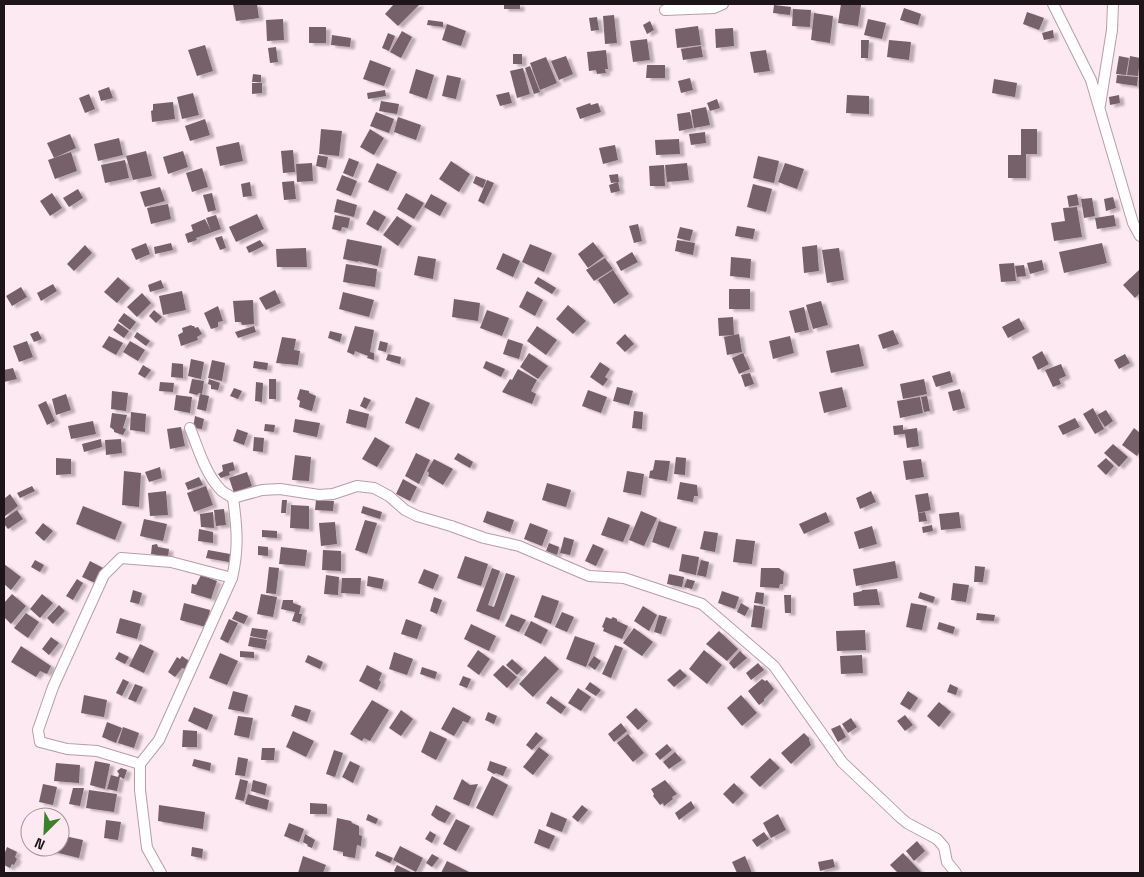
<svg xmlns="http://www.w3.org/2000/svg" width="1144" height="877" viewBox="0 0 1144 877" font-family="'Space Grotesk',sans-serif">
<defs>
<filter id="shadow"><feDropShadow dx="4.5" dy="2.5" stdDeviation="1" flood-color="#0004"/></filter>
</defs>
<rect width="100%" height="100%" fill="#fde9f1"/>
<g fill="#76606a" filter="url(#shadow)">
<path d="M233,4h24l2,14 -23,3z"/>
<path d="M394,4h26l-22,22 -13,-12z"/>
<rect x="504" y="4" width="16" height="5"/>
<path d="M841,4l20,1 -3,21 -20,-3z"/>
<path d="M774,5l17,2 -1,8 -17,-2z"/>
<path d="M904,8l17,6 -3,11 -18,-5z"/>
<path d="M793,9l18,1 -1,17 -18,-1z"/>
<path d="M1027,12l17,6 -5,12 -16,-6z"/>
<path d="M814,13l19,3 -3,27 -19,-3z"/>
<path d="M614,15l3,28 -12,1 -2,-28z"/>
<path d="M597,17l2,13 -8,1 -2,-13z"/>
<path d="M283,19l1,21 -17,1 -1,-21z"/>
<path d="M868,19l18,4 -4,16 -18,-4z"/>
<path d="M428,20l15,2v5l-16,-2z"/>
<path d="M650,21l4,9 -7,4 -4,-9z"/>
<path d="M447,24l19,7 -5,15 -19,-6z"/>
<path d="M698,26l3,19 -24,3 -2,-19z"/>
<rect x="309" y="27" width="17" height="16"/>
<path d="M733,28l1,18 -18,2 -1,-19z"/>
<path d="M1053,30l1,8 -10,2 -2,-7z"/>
<path d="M402,31l10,6 -11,21 -11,-6z"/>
<path d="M388,33l7,3 -6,15 -7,-3z"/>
<path d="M332,35l19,3 -1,9 -19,-2z"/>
<path d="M647,39l3,21 -17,2 -3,-21z"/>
<path d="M861,40h8l-1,18h-7z"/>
<path d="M889,40l22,2 -2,18 -22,-3z"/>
<path d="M205,45l8,26 -16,5 -9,-26z"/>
<path d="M701,46l2,11 -20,3 -2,-11z"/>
<path d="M276,47l2,15 -8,1 -2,-15z"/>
<path d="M606,50l2,19h-3l1,4 -9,1 -1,-4 -7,1 -2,-19z"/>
<path d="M766,50l4,21 -16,2 -4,-21z"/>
<rect x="513" y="54" width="9" height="10"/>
<path d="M566,56l7,18 -14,6 -8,-19z"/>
<path d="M1119,56l10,2 -3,17 -10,-1z"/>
<path d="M1130,56l10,2 -2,18 -11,-1z"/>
<path d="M546,57l11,26 -17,7 -10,-27z"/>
<path d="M370,60l21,8 -7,18 -21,-7z"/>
<path d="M647,65h18v13h-19z"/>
<path d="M530,66l10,26 -6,2 -9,-26z"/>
<path d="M523,68l7,26 -13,4 -7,-27z"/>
<path d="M416,69l18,6 -7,24 -18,-6z"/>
<path d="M253,74l8,1v7h-9z"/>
<path d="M447,75l14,3 -5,21 -14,-3z"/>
<path d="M1117,75l21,2 -1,9 -21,-3z"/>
<path d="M690,78l3,12 -12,3 -3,-12z"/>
<path d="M994,79l23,4 -2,14 -23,-4z"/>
<path d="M252,83h10v10l-10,1z"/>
<path d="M109,87l4,11 -12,3 -3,-10z"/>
<path d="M385,90l1,6 -18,3 -1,-6z"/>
<path d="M509,92l3,11 -12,3 -4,-11z"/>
<path d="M193,93l6,22 -17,4 -5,-22z"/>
<path d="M89,94l6,15 -10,4 -6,-15z"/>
<path d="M847,95l22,1v18l-23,-1z"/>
<path d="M1119,95l1,8 -10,2 -1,-8z"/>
<path d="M717,99l3,9 -10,3 -3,-8z"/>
<path d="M381,101l18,3 -2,10 -18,-3z"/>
<path d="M173,102l2,17 -23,3 -1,-11 2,-1v-6z"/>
<path d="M590,103l1,2 7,-2 3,9 -21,7 -4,-11z"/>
<path d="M706,107l4,18 -16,3 -3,-18z"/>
<path d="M376,112l18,7 -5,14 -19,-7z"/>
<path d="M690,112l3,16 -14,3 -2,-17z"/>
<path d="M398,117l23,8 -5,15 -22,-8z"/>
<path d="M205,119l5,16 -20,6 -5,-15z"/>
<path d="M321,129l21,2 -3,25 -20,-2z"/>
<path d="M370,129l14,9 -10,17 -14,-8z"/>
<path d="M1021,129h16v25h-11v24h-18v-23h13z"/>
<path d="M705,132l1,11 -15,2 -2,-11z"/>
<path d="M70,134l6,14 -22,10 -7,-15z"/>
<path d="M119,138l4,17 -25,6 -4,-17z"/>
<path d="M679,139l1,15 -24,1 -1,-15z"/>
<path d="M239,142l4,19 -23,5 -4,-19z"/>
<path d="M615,145l3,15 -15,4 -4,-16z"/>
<path d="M293,150l2,22 -12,1 -2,-22z"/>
<path d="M146,151l6,25 -19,4 -7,-24z"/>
<path d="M183,151l5,16 -20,7 -5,-17z"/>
<path d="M71,152l6,19 -22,8 -7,-19z"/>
<path d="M318,155l10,2 -2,11 -10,-2z"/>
<path d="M758,156l21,5 -5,22 -21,-5z"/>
<path d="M349,158l10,4 -6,15 -10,-4z"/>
<path d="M125,160l4,18 -24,5 -4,-18z"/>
<path d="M451,161l19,13 -11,18 -20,-13z"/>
<path d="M312,163l1,18 -16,1 -1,-18z"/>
<path d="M377,163l20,9 -9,19 -20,-9z"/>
<path d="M687,163l2,17 -22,2 -2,-17z"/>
<path d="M785,163l19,6 -7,20 -19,-7z"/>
<path d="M664,165l1,21h-15l-1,-20z"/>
<path d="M202,168l6,19 -16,5 -6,-19z"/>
<path d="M618,174l1,8 -8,1 -2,-8z"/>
<path d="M342,175l15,6 -6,15 -15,-6z"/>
<path d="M476,176l10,4 -3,8 -10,-5z"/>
<path d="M487,180l7,3 -10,21 -6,-3z"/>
<path d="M294,181l2,18 -12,1 -2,-18z"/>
<path d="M250,182l2,14 -9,1 -2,-13z"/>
<path d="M618,182l2,9 -9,2 -2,-8z"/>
<path d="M753,184l19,5 -6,23 -19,-5z"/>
<path d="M160,187l5,14 -20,6 -5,-15z"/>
<path d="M78,189l5,9 -14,9 -6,-9z"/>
<path d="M52,193l10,15 -12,8 -10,-15z"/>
<path d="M212,193l4,17 -8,2 -5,-17z"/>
<path d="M406,193l18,10 -10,16 -17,-10z"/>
<path d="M431,194l16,9 -7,13 -16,-9z"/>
<path d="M1077,194l2,11 -10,2 -2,-11z"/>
<path d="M1113,197l3,11 -10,3 -2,-12z"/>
<path d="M1092,198l3,18 -11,2 -3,-19z"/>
<path d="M337,199l20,6 -3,12 -20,-5z"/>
<path d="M168,204l3,15 -20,5 -4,-16z"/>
<path d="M1077,207l5,30 -28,4 -3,-18 14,-2 -2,-13z"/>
<path d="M374,210l12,7 -8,14 -12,-7z"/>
<path d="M257,214l7,15 -28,13 -7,-15z"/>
<path d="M216,215l5,14 -25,9 1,2 -9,3 -3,-9 8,-3 -2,-6 14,-6 6,12 -5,-13z"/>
<path d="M335,215l15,3 -2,10 -6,-1 -1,4 -9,-2z"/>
<path d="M1114,215l2,11 -19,3 -2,-11z"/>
<path d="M397,216l15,10 -14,20 -15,-11z"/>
<path d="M638,224l4,17 -8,2 -5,-17z"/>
<path d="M737,226l18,3 -2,10 -18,-3z"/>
<path d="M680,227l13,3 -3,11 -13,-3z"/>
<path d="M222,236l4,12 -6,2 -5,-12z"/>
<path d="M347,239l35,7 -4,20 -20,-5v1l-15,-3z"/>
<path d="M260,240l4,6 -15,7 -3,-6z"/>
<path d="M677,240l18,3 -2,12 -18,-4z"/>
<path d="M593,242l11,14 -16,12 -10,-14z"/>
<path d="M146,243l4,11 -14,6 -5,-11z"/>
<path d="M171,243l2,7 -18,4 -1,-7z"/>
<path d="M1102,243l5,20 -43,10 -5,-21z"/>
<path d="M530,244l22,9 -8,19 -22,-10z"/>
<path d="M85,245l7,8 -18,18 -7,-7z"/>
<path d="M817,245l2,26 -15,2 -2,-26z"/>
<path d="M306,248l1,19h-30l-1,-18z"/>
<path d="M839,248l5,32 -17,3 -5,-33z"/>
<path d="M632,252l6,10 -17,9 -5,-9z"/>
<path d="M503,253l17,8 -7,16 -17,-8z"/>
<path d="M418,256l18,3 -3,20 -19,-4z"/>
<path d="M731,257l20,2 -1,19 -20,-2z"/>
<path d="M605,258l8,11 -19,12 -8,-11z"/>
<path d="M1042,260l2,10 -14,4 -3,-11z"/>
<path d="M1014,263l2,18 -15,1 -2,-18z"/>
<path d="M346,264l31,5 -2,18 -32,-5z"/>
<path d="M1024,265l2,11 -9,1 -2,-11z"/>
<path d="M613,270l16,24 -15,10 -16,-24z"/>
<path d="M1139,270l1,2v21l-5,5 -12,-13z"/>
<path d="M118,277l12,11 -13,15 -13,-11z"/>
<path d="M538,277l18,11 -4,6 -18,-11z"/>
<path d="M161,280l3,8 -14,4 -2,-7z"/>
<path d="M53,284l4,7 -16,10 -4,-8z"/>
<path d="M21,287l6,10 -15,9 -6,-10z"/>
<rect x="729" y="289" width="21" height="20"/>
<path d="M275,290l6,13 -15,7 -7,-12z"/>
<path d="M182,291l4,19 -23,5 -4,-19z"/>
<path d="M527,291l16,9 -8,16 -16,-9z"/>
<path d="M343,292l31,8 -5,17 -30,-8z"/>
<path d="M142,293l9,10 -14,14 -10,-10z"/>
<path d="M454,299l26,4 -2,18 -26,-4z"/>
<path d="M253,300l1,24 -12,1 -1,-3h-6l-2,-21z"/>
<path d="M821,301l7,24 -15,4 -7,-24z"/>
<path d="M568,305l18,16 -13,13 -17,-15z"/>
<path d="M218,306l5,15 -5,1v5l-7,2 -7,-16z"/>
<path d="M804,307l5,23 -14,3 -6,-22z"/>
<path d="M154,310l8,7 -6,6 -7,-7z"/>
<path d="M487,310l22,8 -7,18 -22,-8z"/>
<path d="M124,313l12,9 -6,8 -12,-9z"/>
<path d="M733,317l1,18 -15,1 -1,-18z"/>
<path d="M1019,318l6,11 -17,9 -6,-11z"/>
<path d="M118,323l11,8 -5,7 -11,-8z"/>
<path d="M191,325l1,1h2l1,2 3,-1 4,7 -5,3 1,3 -17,6 -3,-11 5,-3 -1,-4z"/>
<path d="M254,326l2,6 -18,6 -3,-6z"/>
<path d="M355,326l19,4 -4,22 4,1v7l-7,-2 1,-2 -13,-5 -1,4 -7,-3z"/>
<path d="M537,326l20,14 -11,15 -19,-14z"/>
<path d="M893,330l6,14 -16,5 -5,-14z"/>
<path d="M38,331l4,8 -8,3 -4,-8z"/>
<path d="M330,331l12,3 -2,8 -12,-4z"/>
<path d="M137,332l13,9 -4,5 -12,-9z"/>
<path d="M625,334l9,10 -9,8 -9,-9z"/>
<path d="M739,334l3,18 -15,3 -3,-18z"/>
<path d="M109,336l14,7 -7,12 -14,-8z"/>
<path d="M790,336l4,17 -21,6 -4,-18z"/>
<path d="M282,337l14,2 -2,11 6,1 -2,14 -22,-2z"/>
<path d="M508,339l15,5 -4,15 -16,-5z"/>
<path d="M27,341l6,16 -14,5 -6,-16z"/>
<path d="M130,341l15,9 -7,11 -15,-9z"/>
<path d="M380,341l8,2 -2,9 -8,-2z"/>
<path d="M859,344l5,22 -33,7 -5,-22z"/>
<path d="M1042,351l7,13 -11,6 -6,-13z"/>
<path d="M529,353l19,13 -10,13 -18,-12z"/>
<path d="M743,353l7,16 -11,5 -7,-16z"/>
<path d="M388,354l13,3 -1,7 -14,-4z"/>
<path d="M1125,354l5,9 -11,6 -5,-9z"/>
<path d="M191,359l13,3 -3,17 -13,-3z"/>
<path d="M212,360l13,3 -3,18 -14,-3z"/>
<path d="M254,361l14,2 -1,7 -14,-2z"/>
<path d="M486,361l19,8 -4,8 -18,-9z"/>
<path d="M600,362l10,7 -5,8 3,2 -5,7 -13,-9z"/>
<path d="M172,363l11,1v14l-12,-1z"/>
<path d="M1061,364l5,12 -7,3 2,5 -8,3 -8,-17z"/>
<path d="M143,365l8,5 -6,8 -7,-4z"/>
<path d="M13,368l4,11 -13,3v-12z"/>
<path d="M518,369l19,11 -6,11 5,3 -4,10 -30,-12 8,-13 2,1z"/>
<path d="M950,371l3,11 -17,5 -4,-11z"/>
<path d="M750,373l4,11 -9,3 -4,-12z"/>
<path d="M192,379l12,2 -2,13 -3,-1 -2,2 -8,-2z"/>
<path d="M209,379l11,4 -2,7 -7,-1v-4l-3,-1z"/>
<rect x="269" y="379" width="7" height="20"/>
<path d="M924,379l3,15 -24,5 -3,-15z"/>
<path d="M160,382l14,1 -1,9 -14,-1z"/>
<path d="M256,382l7,1 -1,19 -7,-1z"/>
<path d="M617,387l16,4 -4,14 -16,-4z"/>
<path d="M842,387l5,20 -23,6 -5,-21z"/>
<path d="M234,388l8,3 -4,8 -8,-3z"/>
<path d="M300,389l9,2v2l7,3 -4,15 -13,-4 1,-6 -3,-2z"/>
<path d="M960,389l5,19 -12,3 -5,-19z"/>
<path d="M588,390l19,7 -6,16 -19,-7z"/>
<path d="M112,391l16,2 -2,18 -15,-2z"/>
<path d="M66,394l5,16 -15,5 -4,-16z"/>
<path d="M200,394l9,2 -3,15 -9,-2z"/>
<path d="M176,395l16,2 -2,16 -16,-3z"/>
<path d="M927,396l3,15 -6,1 -3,-15z"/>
<path d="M364,397l7,3 -5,9 -6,-3z"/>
<path d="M416,397l14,6 -11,26 -14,-6z"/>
<path d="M920,397l3,16 -23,5 -3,-17z"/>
<path d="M46,401l9,20 -8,4 -9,-20z"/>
<path d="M1093,408l11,21 -9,5 -12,-20z"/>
<path d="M349,409l20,5 -3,14 -20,-5z"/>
<path d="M1106,410l7,11 -8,6 -8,-12z"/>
<path d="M634,411l9,1 -1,17 -10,-1z"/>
<path d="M131,412l15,2 -1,18 -15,-2z"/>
<path d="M112,413l15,2 -4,13 3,1 -3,6 -9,-3v-2l-4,-3z"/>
<path d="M195,416l9,3 -2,10 -9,-1z"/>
<path d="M1075,418l5,9 -17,8 -5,-9z"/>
<path d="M295,419l25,4 -3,14 -24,-5z"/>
<path d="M93,421l3,13 -25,5 -3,-13z"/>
<path d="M265,424l10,1 -1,7 -10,-1z"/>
<path d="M903,425v5l14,-2 2,18 -12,2 -2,-14 -11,1 -1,-9z"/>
<path d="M181,427l4,19 -15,3 -3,-20z"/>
<path d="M1134,428l6,5v18l-3,5 -15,-11z"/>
<path d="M237,429l11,4 -4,12 -11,-4z"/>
<path d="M254,437l10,1 -1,14 -10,-1z"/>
<path d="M375,437l15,9 -13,21 -15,-8z"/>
<path d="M101,439l1,8 -18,5 -2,-8z"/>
<path d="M121,439l1,14 -16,2 -1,-15z"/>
<path d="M1113,444l15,13 -9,10 -15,-14z"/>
<path d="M416,453l14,7 -11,24 -14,-8z"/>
<path d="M458,453l15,9 -3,6 -16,-9z"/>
<path d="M295,455l16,2 -2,24 -17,-1z"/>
<path d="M676,457l10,1 -1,17 -11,-1z"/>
<path d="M56,458l15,1v15l-15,1z"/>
<path d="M1106,458l8,8 -8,9 -9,-9z"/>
<path d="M434,459l19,10 -10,16 -15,-9 1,-3 -2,-2z"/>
<path d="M921,459l3,18 -18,3 -3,-19z"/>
<path d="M655,460l15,1 -3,20 -18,-3 1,-7 3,-1z"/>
<path d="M233,462l2,8 -6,2 1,3 -9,3 -3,-4 5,-3 -1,-6z"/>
<path d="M160,467l2,11 -13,4 -4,-10z"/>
<path d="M124,471l17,2 -2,34 -17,-2z"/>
<path d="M627,471l17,3 -3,21 -18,-3z"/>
<path d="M247,472l5,14 -18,7 -5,-15z"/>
<path d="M199,477l4,8 -15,5 -3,-7z"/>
<path d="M403,479l14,8 -7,14 -14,-7z"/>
<path d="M680,482l17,3 1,11h-4l-1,6 -16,-3z"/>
<path d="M547,483l24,7 -5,17 -24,-7z"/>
<path d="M32,486l3,5 -15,7 -3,-5z"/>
<path d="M206,486l7,19 -19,7 -7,-19z"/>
<path d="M166,491l2,24 -18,1 -2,-23z"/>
<path d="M871,491l5,11 -16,7 -4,-11z"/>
<path d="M928,493l3,17 -13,3 -3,-18z"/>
<path d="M10,494l8,12 -14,11v-18z"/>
<path d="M282,500h5l-1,13h-5z"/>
<path d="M316,500l18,1 -1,10 -18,-1z"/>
<path d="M291,505l18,1v23l-19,-1z"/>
<path d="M83,506l39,16 -7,18 -39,-16z"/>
<path d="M363,506l19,6 -2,7 -19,-6z"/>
<path d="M224,509l2,16 -10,1 -2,-16z"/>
<path d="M17,510l6,9 -15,10 -4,-5v-5z"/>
<path d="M487,511l27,9 -4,12 -27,-10z"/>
<path d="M641,511l16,7 -13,28 -15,-6z"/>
<path d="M213,512l1,16 -13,-1 -1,-13z"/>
<path d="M826,512l4,10 -26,12 -5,-10z"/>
<path d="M925,512l2,9 -8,1 -1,-9z"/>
<path d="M959,512l2,16 -20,2 -2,-16z"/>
<path d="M608,517l22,8 -7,17 -22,-7z"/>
<path d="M144,519l23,5 -4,17 -23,-5z"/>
<path d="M365,520l12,3 -10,31 -12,-4z"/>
<path d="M659,521l18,6 -8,21 -17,-6z"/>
<path d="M335,522l2,22 -16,2 -2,-23z"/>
<path d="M43,523l10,8 -9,10 -9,-8z"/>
<path d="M530,523l18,7 -6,16 -18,-7z"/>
<path d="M932,525l1,6 -10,2 -1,-6z"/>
<path d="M872,526l5,18 -18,5 -5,-17z"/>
<path d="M199,529l14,3v11l-15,-2z"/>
<path d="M262,530l15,1v7l-15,-1z"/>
<path d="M704,531l14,2 -3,19 -15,-3z"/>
<path d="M564,537l10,3 -4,15 -10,-2z"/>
<path d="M736,539l19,2 -3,23 -19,-2z"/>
<path d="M549,543l10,4 -2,8 -11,-4z"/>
<path d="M157,544l1,3 11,2 -1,8 -17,-3 1,-9z"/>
<path d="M593,544l11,5 -8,17 -11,-5z"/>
<path d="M258,546l10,1v9l-10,-1z"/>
<path d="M281,547l26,3 -2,16 -26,-2z"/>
<path d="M208,550l22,4 -1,8 -23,-4z"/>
<path d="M323,550l18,1v20l-19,-1z"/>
<path d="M682,554l17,3 -3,18 -17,-4z"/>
<path d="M465,556l23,8 -7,22 -24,-8z"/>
<path d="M35,560l9,5 -4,7 -9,-5z"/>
<path d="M701,560l8,2 -3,15 -9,-2z"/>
<path d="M90,561l13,7 -8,15 -13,-6z"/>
<path d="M895,561l3,17 -42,8 -3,-17z"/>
<path d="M4,564l17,13 -10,13 -7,-6z"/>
<path d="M975,566l10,1 -2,15h-9z"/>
<path d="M269,567l10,1 -3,26 -10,-1z"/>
<path d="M492,568l8,3 -12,34 6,2 12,-34 9,3 -16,44 -23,-9z"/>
<path d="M761,568h18l5,4 -1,12h-3l-1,4 -19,-1z"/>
<path d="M424,569l15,6 -6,14 -15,-6z"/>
<path d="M669,574l15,3 -2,10 -15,-3z"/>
<path d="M201,575l16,6 -6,18 -20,-6 1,-9 4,1z"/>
<path d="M326,575l13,2 -1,18 -14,-1z"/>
<path d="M368,576l16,3 -2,10 -15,-3z"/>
<path d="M342,578h19l-1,16 -19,-1z"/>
<path d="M77,579l6,4 -10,17 -7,-4z"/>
<path d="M687,579l8,2 -3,8 -8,-2z"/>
<path d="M953,583l16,2 -3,17 -15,-2z"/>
<path d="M877,589l3,16 -26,1 -1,-13 9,-2v-1z"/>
<path d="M133,590l9,3 -3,11 -9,-2z"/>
<path d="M722,591l17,6 -4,12 -17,-6z"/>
<path d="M756,592l8,1 -1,11 -9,-1z"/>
<path d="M920,592l15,5 -2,6 -15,-5z"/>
<path d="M12,594l14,12 -15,18 -7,-7v-14z"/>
<path d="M42,594l11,9 -13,15 -10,-9z"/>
<path d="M261,594l16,3 -4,20 -16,-3z"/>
<path d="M542,595l17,6 -8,23 -17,-7z"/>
<path d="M784,595h7v18h-6z"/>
<path d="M434,597l8,3 -5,14 -7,-3z"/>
<path d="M283,600h10v3l8,3 -2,8h3l-2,9 -8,-2 3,-9 -14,-3z"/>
<path d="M184,603l26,7 -4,17 -26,-7z"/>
<path d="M741,603l8,5 -4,8 -8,-4z"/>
<path d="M911,603l16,3 -5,24 -16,-3z"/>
<path d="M59,605l6,6 -12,13 -6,-6z"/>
<path d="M754,605l11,2 -3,21 -11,-1z"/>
<path d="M643,606l14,9 -8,16 -15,-10z"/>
<path d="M236,611l12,5 -4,8 -12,-5z"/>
<path d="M562,612l12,5 -7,15 -12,-5z"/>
<path d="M26,613l13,9 -11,16 -14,-10z"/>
<path d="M977,613l18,2 -1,6 -18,-1z"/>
<path d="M511,614l15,6 -7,12 -14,-6z"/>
<path d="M659,615l8,2 -6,17 -7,-2z"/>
<path d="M606,617l5,2 2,-2 4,2v2l11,5 -6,13 -19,-8 1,-3 -2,-1z"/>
<path d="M120,618l21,6 -4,15 -21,-6z"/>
<path d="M229,619l9,4 -10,20 -8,-4z"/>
<path d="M406,619l16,6 -5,14 -16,-5z"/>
<path d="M531,621l17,9 -7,14 -17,-9z"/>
<path d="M939,622l16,5 -2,7 -16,-5z"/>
<path d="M471,624l25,12 -7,15 -25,-12z"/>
<path d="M252,628l16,2 -2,9 -16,-3z"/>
<path d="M634,628l19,14 -11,14 -19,-13z"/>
<path d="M865,630l1,20 -29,1 -1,-20z"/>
<path d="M719,631l19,18 -11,12 -21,-17z"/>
<path d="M575,636l20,7 -9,24 -20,-8z"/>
<path d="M51,637l8,6 -10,12 -7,-6z"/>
<path d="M250,637l17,3 -2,9 -17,-3z"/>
<path d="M140,644l14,7 -10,22 -15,-7z"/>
<path d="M615,645l8,3 -12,30 -9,-4z"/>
<path d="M21,646l30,20 -4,8 -7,-3 -4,6 -25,-15z"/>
<path d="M478,650l12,9 -11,16 -12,-9z"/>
<path d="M704,650l18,15 -15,19 -18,-15z"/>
<path d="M240,651l14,1v6l-14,-1z"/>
<path d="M740,651l7,7 -13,11 -5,-6z"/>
<path d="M119,652l10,5 -4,7 -10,-5z"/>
<path d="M394,652l19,7 -6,16 -18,-6z"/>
<path d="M220,653l18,8 -11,24 -18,-7z"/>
<path d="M308,655l15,7 -3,7 -15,-7z"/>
<path d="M862,655l1,18 -22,1 -1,-18z"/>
<path d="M182,656l7,5 -4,8 -3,-1 -7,9 -7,-5 9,-15 3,2z"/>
<path d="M545,656l14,13 -26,28 -14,-13z"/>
<path d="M594,656l7,5 -6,9 -7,-5z"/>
<path d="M512,659l11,10 -6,6 -11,-10z"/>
<path d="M758,663l6,7 -13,10 -5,-7z"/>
<path d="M367,665l15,8 -3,7 2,2 -4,8 -18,-9z"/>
<path d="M503,665l14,12 -10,11 -14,-13z"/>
<path d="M422,667l15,5 -2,7 -15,-5z"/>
<path d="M680,669l7,7 -13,11 -7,-7z"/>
<path d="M463,676l8,3 -4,9 -8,-3z"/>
<path d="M123,679l6,3 -7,14 -6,-3z"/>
<path d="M762,679l3,2 2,-1 7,9 -10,10v2l-5,4 -11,-14z"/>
<path d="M590,682l11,8 -5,6 -11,-7z"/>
<path d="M135,684l8,3 -7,15 -8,-3z"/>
<path d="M950,684l8,4 -2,7 -9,-3z"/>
<path d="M578,688l13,9 -10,14 -13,-8z"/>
<path d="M233,691l15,4 -4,17 -16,-3z"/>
<path d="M908,691l10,7 -8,12 -10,-6z"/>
<path d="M84,695l23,5 -3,17 -23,-4z"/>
<path d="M741,695l16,18 -15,13 -15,-18z"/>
<path d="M551,696l15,11 -5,7 -15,-11z"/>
<path d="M372,700l17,10 -19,31 -6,-3 -2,3 -12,-7z"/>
<path d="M939,702l12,10 -12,15 -12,-11z"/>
<path d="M295,705l16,5 -4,12 -16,-6z"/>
<path d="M194,707l19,8 -6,15 -19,-9z"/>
<path d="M453,707l18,10 -3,6 -5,-2 -9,15 -13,-7z"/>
<path d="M636,708l12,13 -10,9 -12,-13z"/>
<path d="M401,710l12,9 -12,17 -12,-8z"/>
<path d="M488,712l9,4 -3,8 -9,-4z"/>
<path d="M905,715l8,10 -8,6 -8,-10z"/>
<path d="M238,716l15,2 -4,20 -15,-3z"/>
<path d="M851,718l6,9 -9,6 -6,-9z"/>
<path d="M107,722l15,6 -6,15 -14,-6z"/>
<path d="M621,723l6,8 -13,11 -6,-8z"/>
<path d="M840,725l6,12 -8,5 -7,-13z"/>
<path d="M123,727l16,6 -5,15 -16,-5z"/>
<path d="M183,730l14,1v16h-15z"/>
<path d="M293,731l21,10 -8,16 -20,-10z"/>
<path d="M430,731l17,8 -11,21 -15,-8z"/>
<path d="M536,732l7,6 -11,12 -6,-5z"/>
<path d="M804,733l5,5v2l2,5 -20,19 -10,-11z"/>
<path d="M628,734l16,19 -11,9 -16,-19z"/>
<path d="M667,744l5,6 -12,10 -5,-6z"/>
<path d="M539,747l10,8 -16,20 -10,-8z"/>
<path d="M262,748h13l-1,12h-13z"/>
<path d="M334,750l9,3 -8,24 -9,-3z"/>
<path d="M675,752l7,8 -13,9 -6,-7z"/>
<path d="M238,757l10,2 -3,17 -10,-1z"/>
<path d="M770,758l10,10 -20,19 -10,-10z"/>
<path d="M194,759l17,4 -1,8 -18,-5z"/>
<path d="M95,761l15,3 -5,25 -15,-4z"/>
<path d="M350,761l10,5 -7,17 -11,-6z"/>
<path d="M490,761l17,6 -4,9 -7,-3 -2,1 -7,-4z"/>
<path d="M56,763l24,2 -1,18 -25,-2z"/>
<path d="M121,768l6,2 -3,9 -4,-2 -3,14 -10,-2 4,-14 7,2 1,-3 -2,-3z"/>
<path d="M492,776l16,9 -15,31 -17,-8z"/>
<path d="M240,779l8,2 -4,20 -9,-2z"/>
<path d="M462,779l8,6 8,-1 -9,22 -16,-7z"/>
<path d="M253,780l14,4 -2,11 -14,-4z"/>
<path d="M665,780l12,14 -5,3 1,2 -9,7 -1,-3 -3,2 -7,-9 1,-2 -3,-5z"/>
<path d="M734,783l10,10 -11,11 -10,-10z"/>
<path d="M43,784l14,3 -4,18 -14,-3z"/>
<path d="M73,788h11l-4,18 -11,-2z"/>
<path d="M89,790l28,4 -3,18 -28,-4z"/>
<path d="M248,794l21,6 -2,10 -22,-6z"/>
<path d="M691,801l4,7 -16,12 -4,-7z"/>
<path d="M310,803l17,1v10h-17z"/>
<path d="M159,805l46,7 -2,17 -45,-8z"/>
<path d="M436,805l15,8 -6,10 -7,-3 -7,-5z"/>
<path d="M582,805l6,5 -10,12 -6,-5z"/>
<path d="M551,812l16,7 -5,13 -16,-6z"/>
<path d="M368,814l10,5 -2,5 -10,-4z"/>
<path d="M778,814l8,16 -15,8 -8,-15z"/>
<path d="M337,818l14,3 1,2 7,3v9l3,1 -1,10 -4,-1 -2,13 -12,-2v-4l-10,-2z"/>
<path d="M456,819l14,7 -14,25 -13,-7z"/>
<path d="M106,820l15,2 -3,18 -14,-2z"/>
<path d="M289,823l15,6 -5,13 -15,-6z"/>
<path d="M539,829l16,7 -6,13 -15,-6z"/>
<path d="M430,831l6,4 -4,8 -7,-4z"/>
<path d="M764,832l5,7 -12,8 -5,-7z"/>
<path d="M305,834l10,6 -3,8 -5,-2 1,-1 -5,-3z"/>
<path d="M60,835l23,5 -4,18 -37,-9v-2h18z"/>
<path d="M917,841l8,10 -11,10 -8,-10z"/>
<path d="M400,846l23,12 -7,14 -23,-12z"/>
<path d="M7,847l10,5 -2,5 2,2 -3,6 -2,-1 -2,4 -6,-3v-10z"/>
<path d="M192,847l11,2 -1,9 -11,-2z"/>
<path d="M377,851l16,7 -3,5 -15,-7z"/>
<path d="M903,853l19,20h-24l-8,-8z"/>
<path d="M432,854l7,4 -7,9 -6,-4z"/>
<path d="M303,856l23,9 -3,8h-25z"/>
<path d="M745,856l7,17h-15l-5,-11z"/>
<path d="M833,859l2,8 -15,4 -2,-9z"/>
<path d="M447,861l24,12h-30z"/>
<path d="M397,865l16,8h-16l-3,-2z"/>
</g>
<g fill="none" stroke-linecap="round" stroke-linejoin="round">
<g stroke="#b69ea9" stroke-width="12">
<g id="street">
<path d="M1053,4l38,76 42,143 7,13"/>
<path d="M665,10l49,-2 9,-4"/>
<path d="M1100,105l12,-75 1,-26"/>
<path d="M190,428c8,20 15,45 30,61 3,4 9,6 13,9l29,-8 18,-1 39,6 14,-1 24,-8 17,2 15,8 16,14 12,6 34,10 33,12 35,8 70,30 35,2 78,26 72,62 68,96 59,56 6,5 30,16 7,8 3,15 9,11"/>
<path d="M140,764l-43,-13 -30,-2 -27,-7 -2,-12 15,-43 51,-112 17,-17 50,4 61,16"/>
<path d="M161,873l-14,-25 -7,-58v-26l19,-24 73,-162c7,-29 5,-51 1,-80"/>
</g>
</g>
<use href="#street" stroke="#fff" stroke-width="10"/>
</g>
<rect width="1144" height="877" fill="none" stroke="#1d1518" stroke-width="10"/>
<g transform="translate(45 832) rotate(204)"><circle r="24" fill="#fde9f1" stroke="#a3949a"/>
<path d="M0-4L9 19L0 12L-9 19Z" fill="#3a8228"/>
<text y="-8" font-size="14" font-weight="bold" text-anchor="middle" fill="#1d1518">N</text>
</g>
</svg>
